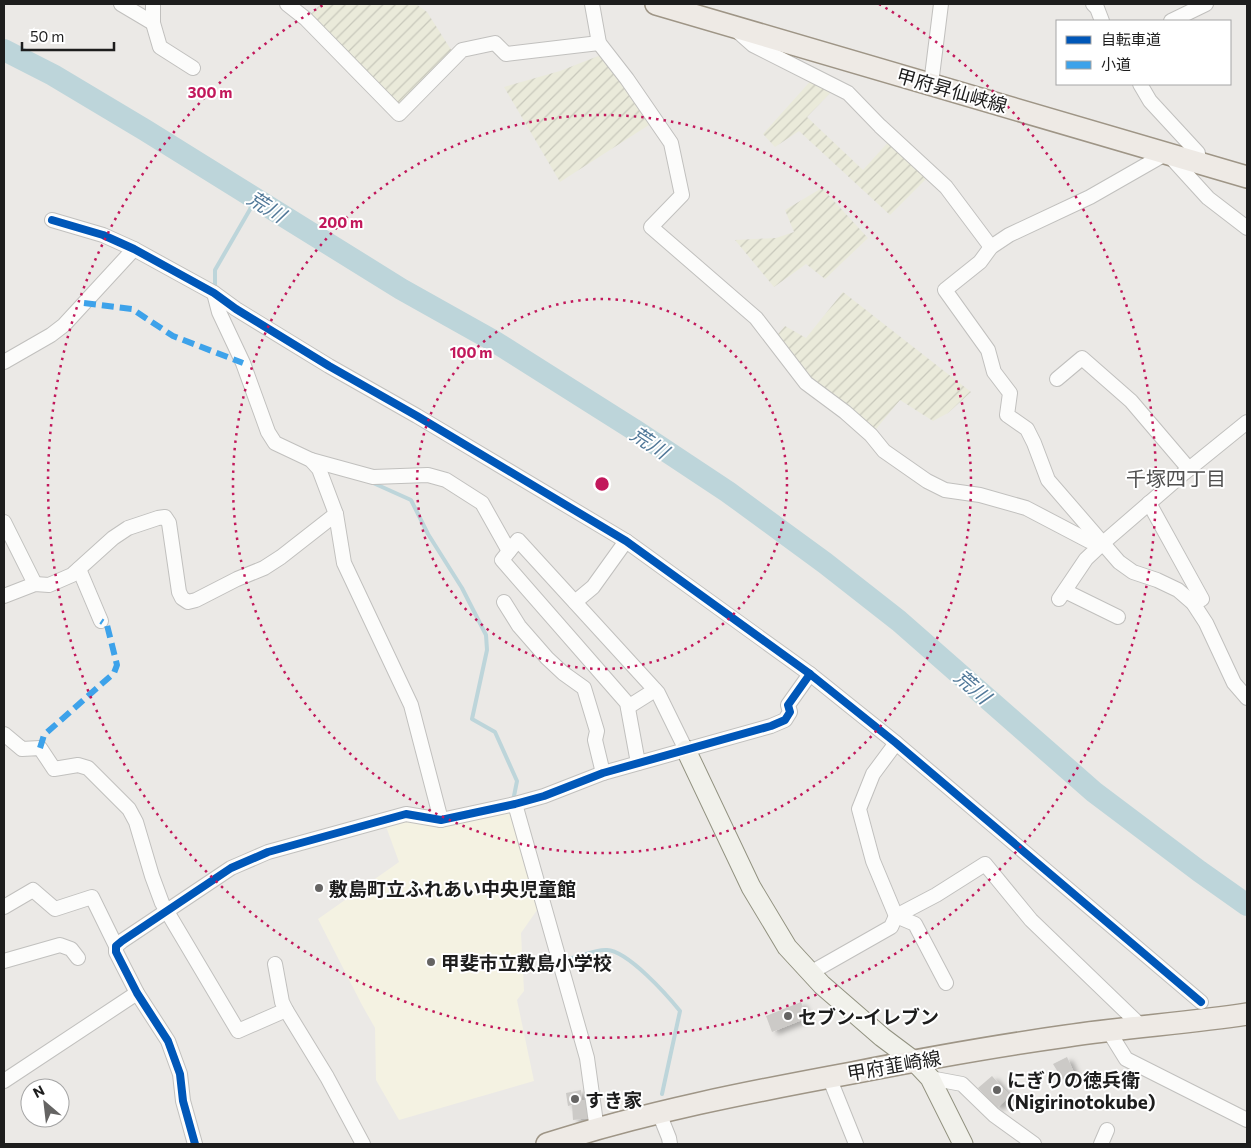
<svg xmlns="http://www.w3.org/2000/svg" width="1251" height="1148" viewBox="0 0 1251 1148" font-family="Commissioner,'Noto Sans JP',sans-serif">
<defs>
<pattern id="farmland-furrows" width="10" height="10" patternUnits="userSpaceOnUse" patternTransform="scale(1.25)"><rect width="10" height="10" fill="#eaeada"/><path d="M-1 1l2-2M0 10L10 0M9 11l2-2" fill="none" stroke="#c8c8bb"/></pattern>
<filter id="shadow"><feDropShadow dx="5.5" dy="3" stdDeviation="2.5" flood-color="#0004"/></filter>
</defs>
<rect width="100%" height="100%" fill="#ebe9e6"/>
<path fill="#f4f2e2" d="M515,804l27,99 -21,30 3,58 -7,9 17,81 -135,39 -23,-40 -1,-52 -13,-23 -44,-86 81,-57 -15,-41 57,-1z"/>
<g fill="url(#farmland-furrows)">
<path d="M321,4h95l11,8 28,44 -56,58 -93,-95z"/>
<path d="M606,53l49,68 -95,61 -56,-95 56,-16z"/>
<path d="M815,76l21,11 -29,30 56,53 29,-32 35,40 -37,37 -91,-84 -24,16 -12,-13z"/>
<path d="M822,188l46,50 -43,41 -19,-15 -32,23 -39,-47 41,-2 18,-6 -9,-22z"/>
<path d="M843,292l128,100 -23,21 -15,8 -33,-21 -29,35 -65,-52 -33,-43 12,-14 21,12z"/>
</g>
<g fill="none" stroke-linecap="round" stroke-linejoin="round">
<g stroke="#bdd5da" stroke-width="4">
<path d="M217,290l-2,-4v-16l41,-71"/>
<path d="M371,482l40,18 17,34 34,54 24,47 1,15 -15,69 23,13 22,49 -4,20"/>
<path d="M562,959c14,1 30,-10 45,-9 21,1 60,45 73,61l-18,83"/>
</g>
<path stroke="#bdd5da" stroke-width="22" d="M4,50l49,25 92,55 256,159 91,51 141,89 95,63 97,71 74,58 195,171 105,79 48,34"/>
</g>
<g fill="#cccac7" filter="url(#shadow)">
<path d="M801,1002l6,16 -35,14 -6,-16z"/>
<path d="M1067,1057l9,20 -12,5 -11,-18z"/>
<path d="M992,1076l18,20 -13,12 -19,-20z"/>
<path d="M581,1090l1,10h4l3,18 -16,2 -1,-15 -4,1 -2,-13z"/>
</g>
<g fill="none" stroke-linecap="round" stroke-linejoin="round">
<g stroke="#c1c0be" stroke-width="16">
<g id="street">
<path d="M121,4l32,19"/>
<path d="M153,4v19l7,24 33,21"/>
<path d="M287,4l19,15 93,95 63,-64 33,-7 11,11 93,-11"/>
<path d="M592,4l7,39 28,36 44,64 11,52 -31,32 105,91 50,65 39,29 26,23 13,16 43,30 18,9 35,5 46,13 63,33 14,2"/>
<path d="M1093,4l4,4 5,13"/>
<path d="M1171,21l35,-17"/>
<path d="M736,30l17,15 95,48 32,33 66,61 45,60"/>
<path d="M931,84l10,-80"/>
<path d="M1140,84l10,17 48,52v9"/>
<path d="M52,220l51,15 31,14 80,44 22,16 93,57 88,50 209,125 184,133 86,69 305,259"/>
<path d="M1247,228l-39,-30 -41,-45 -77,44 -81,38 -18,12 -11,15 -35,28 43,60 6,22 16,21 -3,22 20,14 7,14 14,37 71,82 14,10 24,8 21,10 15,13 13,20 28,60 13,15"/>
<path d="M214,293l5,19 24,51 25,69 7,11 36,17 8,9 17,45 8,49 67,142 30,115"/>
<path d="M4,362l47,-27 13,-10 70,-76"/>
<path d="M1057,379l25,-21 49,43 58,68"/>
<path d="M311,460l62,17 55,-2 18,5 36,23 27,48"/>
<path d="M1149,503l53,96 -9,4"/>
<path d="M4,522l31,62"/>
<path d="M79,569l22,52"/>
<path d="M1065,591l53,26"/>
<path d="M4,596l31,-12 14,1 23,-10 41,-37 15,-10 30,-10 7,-1 4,6 10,69 3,6 6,4 8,-2 41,-21 27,-11 17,-11 55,-43"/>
<path d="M1059,599l27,-40 17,-16 81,-70 63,-51"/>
<path d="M504,602l15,24 28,32 16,15 21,15 13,43 -2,9 8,33"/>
<path d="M575,602l18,-15 33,-46"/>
<path d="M628,707l27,-17"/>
<path d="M4,734l18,15 18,-1 14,21 24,-4 10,3 41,41 7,13 16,54 10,27 76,128 48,-21"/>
<path d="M896,743l-23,31 -14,35 14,52 23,55 19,8 31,59"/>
<path d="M638,763l-11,-60 -125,-143 16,-20 140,153 28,57"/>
<path d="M515,804l72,254 10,72"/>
<path d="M4,907l29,-17 22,19 37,-12 24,49"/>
<path d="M4,961l56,-16 11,4 7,9"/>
<path d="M275,964l7,38 4,8 41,67 36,67"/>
<path d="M810,973l81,-46 5,-11 40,-21 49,-31 46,56 111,107"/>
<path d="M1108,1030l18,29 121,61"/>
<path d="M829,1077l27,67"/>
<path d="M930,1078l32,6 32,31 40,29"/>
<path d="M4,1081l133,-88"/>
<path d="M659,1113l10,25 1,6"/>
<path d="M195,1144l-12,-43 -3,-27 -12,-33 -31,-48 -21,-41v-6l6,-5 109,-73 37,-16 138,-38 35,6 74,-16 29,-8 59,-23 168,-47 14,-6 5,-8 -2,-7 22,-31"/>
<path d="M1101,1144l6,-14"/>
</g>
</g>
<g stroke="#929280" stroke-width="21">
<path id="secondary" d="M686,750l65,137 36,60 35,38 60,52 32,24 16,17 33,66"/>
</g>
<g stroke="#9e9586" stroke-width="24">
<g id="primary">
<path d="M656,4l591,173"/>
<path d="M547,1144c99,-32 202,-52 305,-71 71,-14 143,-27 215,-37 60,-9 121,-13 180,-22"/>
</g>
</g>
<use href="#street" stroke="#fcfcfb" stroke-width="14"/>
<use href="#secondary" stroke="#f1f1eb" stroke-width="19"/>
<use href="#primary" stroke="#eeeae5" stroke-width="21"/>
<g stroke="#3da2ea" stroke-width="6" stroke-dasharray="12 6" stroke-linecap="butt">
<path d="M84,303l48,6 41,27 70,27"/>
<path d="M40,748l4,-13 70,-62 3,-8 -10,-40 -6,-4"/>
</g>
<g stroke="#fff" stroke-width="11">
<g id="cycleway">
<path d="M52,220l51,15 31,14 80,44 22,16 93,57 88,50 209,125 184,133 86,69 305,259"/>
<path d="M195,1144l-12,-43 -3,-27 -12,-33 -31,-48 -21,-41v-6l6,-5 109,-73 37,-16 138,-38 35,6 74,-16 29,-8 59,-23 168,-47 14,-6 5,-8 -2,-7 22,-31"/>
</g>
</g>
<use href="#cycleway" stroke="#0057b8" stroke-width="8"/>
</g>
<g fill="none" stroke="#c2185b" stroke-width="2.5" stroke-dasharray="2.5 5">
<circle cx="602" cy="484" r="185"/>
<circle cx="602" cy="484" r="369"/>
<path d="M879 4A554 554 0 1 1 325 4"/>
</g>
<g fill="#656463" stroke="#fff" stroke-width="2">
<circle cx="319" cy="888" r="5"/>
<circle cx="431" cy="962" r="5"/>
<circle cx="788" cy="1016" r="5"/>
<circle cx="997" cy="1090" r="5"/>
<circle cx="575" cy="1099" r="5"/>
</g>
<g text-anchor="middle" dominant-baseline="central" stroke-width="4" stroke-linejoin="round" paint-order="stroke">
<g font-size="19" fill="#1d1d1d" stroke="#fff">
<text transform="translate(952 90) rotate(16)">甲府昇仙峡線</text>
<text transform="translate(894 1065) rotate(-10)">甲府韮崎線</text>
</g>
<g font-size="19" font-weight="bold" fill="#1d1d1d" stroke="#fff" text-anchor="start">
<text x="329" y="888">敷島町立ふれあい中央児童館</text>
<text x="441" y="962">甲斐市立敷島小学校</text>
<text x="798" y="1016">セブン-イレブン</text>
<text x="1007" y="1079">にぎりの徳兵衛<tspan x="1007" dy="22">(Nigirinotokube)</tspan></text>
<text x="585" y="1099">すき家</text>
</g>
<g font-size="20" font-style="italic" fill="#527999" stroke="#fff">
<text transform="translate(267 206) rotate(32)">荒川</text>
<text transform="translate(650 442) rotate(33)">荒川</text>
<text transform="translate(973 686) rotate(41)">荒川</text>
</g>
<g font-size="20" fill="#505050" stroke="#fff">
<text x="1176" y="478">千塚四丁目</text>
</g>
</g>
<circle cx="602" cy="484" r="8" fill="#c2185b" stroke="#fff" stroke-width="2.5"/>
<g font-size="15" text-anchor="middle" font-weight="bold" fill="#c2185b" stroke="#fff" stroke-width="4" stroke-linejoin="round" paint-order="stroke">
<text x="210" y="98">300 m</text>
<text x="341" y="228">200 m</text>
<text x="471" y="358">100 m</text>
</g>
<rect width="1251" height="1148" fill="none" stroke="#1d1d1d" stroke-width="10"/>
<rect x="1056" y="20" width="175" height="65" fill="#ffffff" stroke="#a5a5a5"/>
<rect x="1066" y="36" width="25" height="8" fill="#0057b8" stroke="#a5a5a5"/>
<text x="1101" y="45" font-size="15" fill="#1d1d1d">自転車道</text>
<rect x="1066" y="61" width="25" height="8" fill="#3da2ea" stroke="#a5a5a5"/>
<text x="1101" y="70" font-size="15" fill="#1d1d1d">小道</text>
<g transform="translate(45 1103) rotate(332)"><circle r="24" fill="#ffffff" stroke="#a5a5a5"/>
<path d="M0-4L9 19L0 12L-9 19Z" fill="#656463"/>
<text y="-8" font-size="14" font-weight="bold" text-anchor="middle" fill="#1d1d1d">N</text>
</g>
<path d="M22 42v8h92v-8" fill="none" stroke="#1d1d1d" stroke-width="2.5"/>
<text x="30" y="42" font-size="15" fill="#1d1d1d" stroke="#ffffff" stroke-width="4" paint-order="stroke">50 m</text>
</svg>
